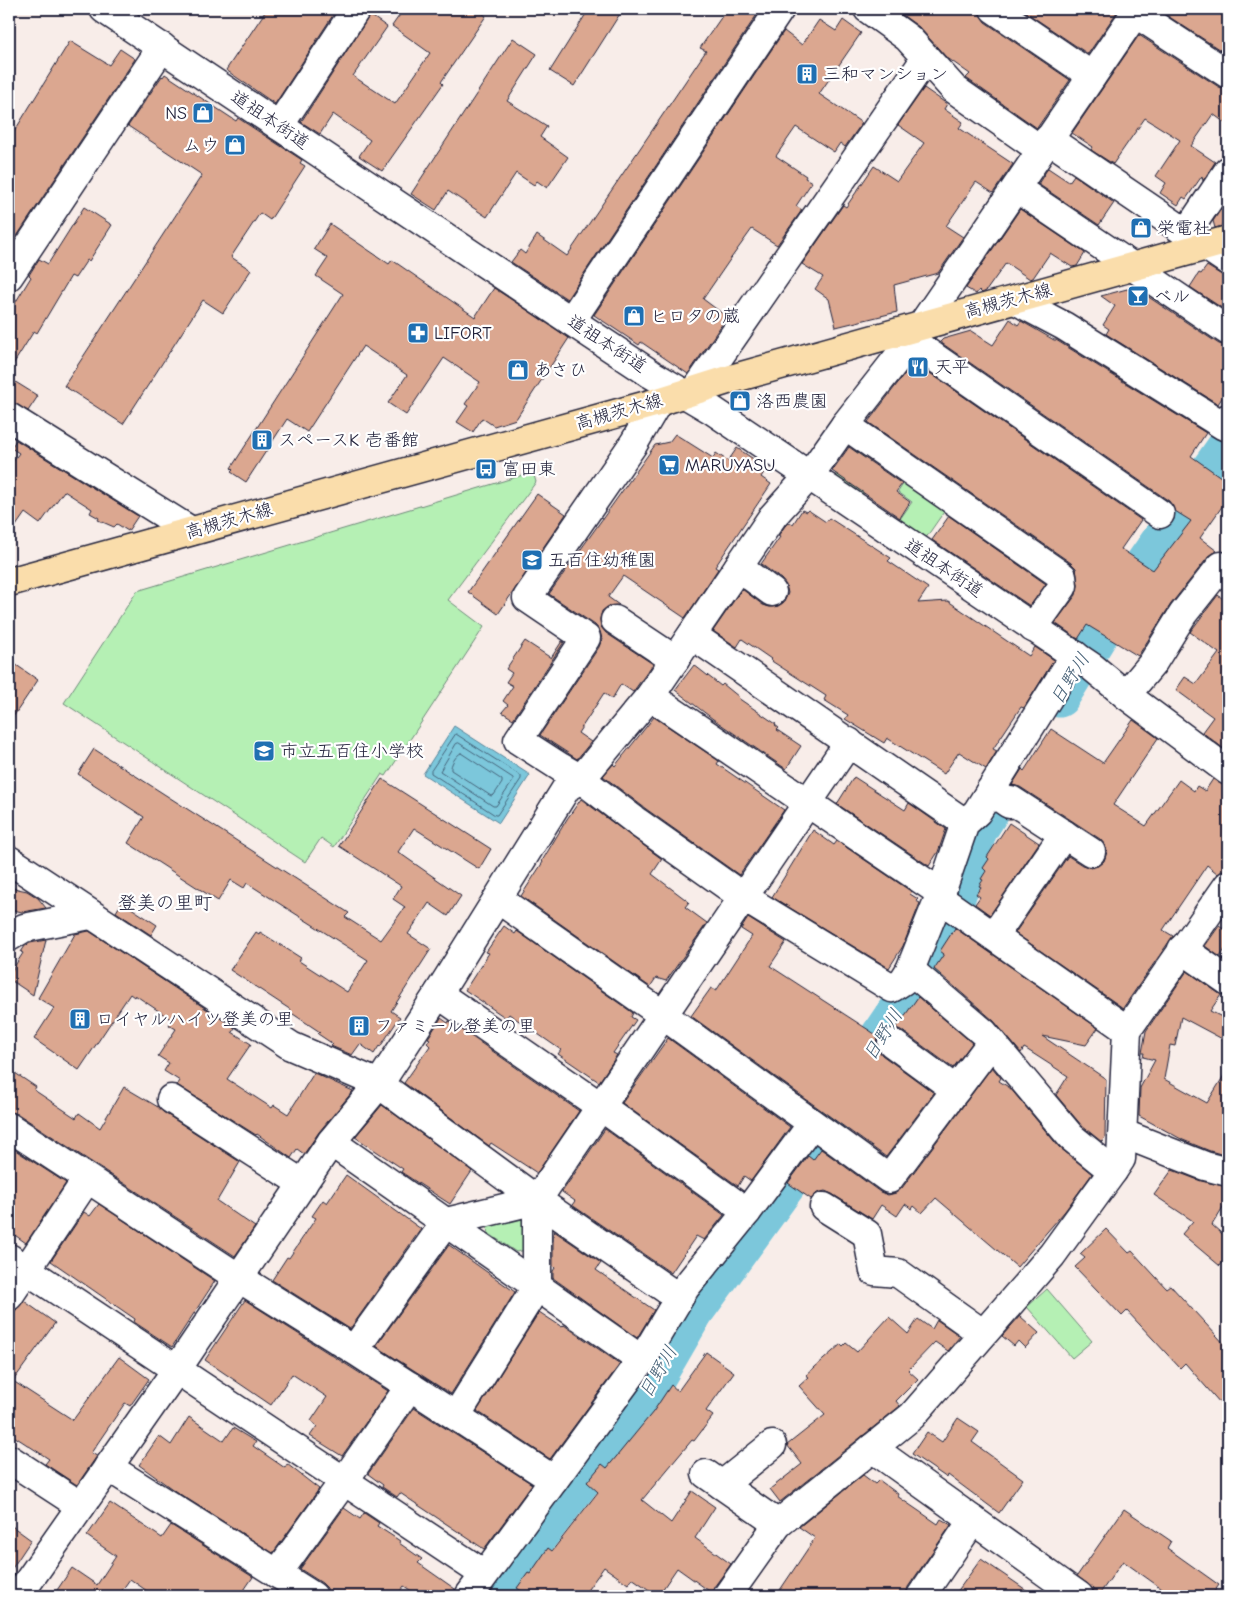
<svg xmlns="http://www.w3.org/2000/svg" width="1237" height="1605" viewBox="0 0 1237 1605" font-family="'Comic Neue','Klee One',sans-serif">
<rect width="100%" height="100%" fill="#f8ede9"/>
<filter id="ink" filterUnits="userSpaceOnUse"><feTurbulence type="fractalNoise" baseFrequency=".02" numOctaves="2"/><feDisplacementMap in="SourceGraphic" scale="10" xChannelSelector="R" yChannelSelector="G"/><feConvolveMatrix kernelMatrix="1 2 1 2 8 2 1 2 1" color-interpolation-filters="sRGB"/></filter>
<g filter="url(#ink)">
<g fill="#b5f0b4" stroke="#6c8978">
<path d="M859,444l89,62 -25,36 -29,-20 4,-5 2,2 12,-17 -14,-10 5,-8 -20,-15 1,-2 -17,-12 -18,28 15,10 -6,8 -24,-24z"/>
<path d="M533,472l3,10 -88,118 36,27 -98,149 -4,-2 -48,73 -13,-9 -16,24 -241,-159 73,-112z"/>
<path d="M523,1212l3,38 -10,2 -28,-19 -2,-12z"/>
<path d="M1047,1289l45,52 -20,17 -45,-51z"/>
</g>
<path fill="#7bc7db" stroke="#57859b" d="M454,726l76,49 -31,48 -76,-49z"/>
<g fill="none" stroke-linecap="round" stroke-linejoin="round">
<g stroke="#46647b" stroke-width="1">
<path d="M456,734l65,42v3l-24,36h-2l-64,-42v-2z"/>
<path d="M459,743l54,35v3l-17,25h-3l-53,-35 16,-27z"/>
<path d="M461,753l41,27v3l-8,12 -3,1 -40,-26c-1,-5 5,-15 10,-17z"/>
</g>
<g stroke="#7bc7db" stroke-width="41">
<path d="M1059,697l50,-81 119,-170"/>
<path d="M490,1596l149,-191 54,-93 125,-172 63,-104 42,-62 17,-31 37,-113 30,-48"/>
</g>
</g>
<g fill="#dba790" stroke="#22223b">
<path d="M267,9h70l-62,95 -49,-34z"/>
<path d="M404,9h72l10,7 -45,66 2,2 -61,87 -23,-15 11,-16 -37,-26 -13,20 -19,-12 69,-107 17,12 -34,49 42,28 35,-51 -38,-27z"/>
<path d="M589,9h34l-49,77 -24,-15z"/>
<path d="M727,9h25l6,4 -191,286 -56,-37 9,-12 5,4 12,-19 30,21 139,-205 -6,-3z"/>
<path d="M894,9h78l8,5 5,8 85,58 -33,48 -71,-50 4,-4 -24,-17 -27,-30z"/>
<path d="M1021,9h98l-31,45z"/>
<path d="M1157,9h58l13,9v37z"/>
<path d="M819,20l17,11 7,-11 18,13 -42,61 43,29 -17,24 -5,-4 -6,9 -38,-25 -20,29 30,20 -1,2 7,4 -16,24 6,4 -25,35 -25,-16 -23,32 -26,38 24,18 -39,57 -47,-32 -2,3 -45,-30 190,-284 18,14z"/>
<path d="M1139,35l80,52 9,2v36l-15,-11 -22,32 24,16 -12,19 -1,-5 -16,23 -3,-2 -5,8 -18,-12 6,-10 -10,-7 24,-36 -35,-22 -32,46 -22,-14 2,-3 -21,-14z"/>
<path d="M513,38l24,16 -30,47 40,25 -7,11 28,20 -21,31 -10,-7 -3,4 -18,-12 -29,44 -39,-26 -12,19 -25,-16z"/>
<path d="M70,41l39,24 11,-16 15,10 -126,189v-108z"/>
<path d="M165,74l71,47 2,-3 64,42 -2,3 5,3 -35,54 -10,-7 -29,44 20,13 -28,43 -20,-13 -80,124 -59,-38 138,-211 -74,-49 34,-50 1,1z"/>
<path d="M924,88l23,16 -3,5 19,13 -4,6 54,36 -20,29 -17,-11 -30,44 17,11 -25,36 -44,12 3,27 -61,15 -7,-28 -14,-10 8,-12 -21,-13 41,-59 3,2 28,-41 23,15 27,-38 -26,-18z"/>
<path d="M1048,168l21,14 5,-7 40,28 -15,22 -61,-41z"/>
<path d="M1228,199v26l-13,3 -2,-7z"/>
<path d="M84,207l28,18 -23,36 -2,-1 -12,18 -4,-2 -34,57 -3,-2 -25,40v-58l22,-36 -2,-2 10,-16 9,5z"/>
<path d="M1020,209l65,44 -8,13 -5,1 -22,-14 -17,25 -3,1 -24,-16 -20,28 -4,2 -3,-3 -3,4 -10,-6z"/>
<path d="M330,224l59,40 3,-4 83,57 19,-29 75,50 -53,81 -22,7 -12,-8 -9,14 -16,-10 11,-16 -3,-2 15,-22 -36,-24 -38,57 -18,-12 19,-28 -44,-29 -56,86 -20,-13 -41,63 -15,-10 2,-2 -2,-2 112,-174 -27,-18 12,-18 -14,-9z"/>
<path d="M1207,266l21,13v33l-38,-25 9,-14 2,1z"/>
<path d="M1127,289l17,12 3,-5 72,48 9,2v43l-10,15 -112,-70 3,-5 -6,-4 12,-19 -14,-10z"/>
<path d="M1010,319l8,6 3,-4 33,19h2l150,93 -15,23 37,26v16l-28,40 17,13 -8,5 -38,48 -33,52 -51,-31 -9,14 -23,-16 21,-28 2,-10 -2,-17 -5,-5 -203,-141 46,-60 227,158 -20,29 32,21 38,-49 -16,-10 -6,-10 -229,-159 3,-3 28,-8 22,14z"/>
<path d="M9,378l29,18 -10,15 -19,-10z"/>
<path d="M675,434l38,24 3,-5 12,8 9,-13 30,20 -6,9 10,7 -56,83 3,2 -33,49 -62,-42 -15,21 11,8 -10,1 -7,5 -2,8 1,8 5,6 47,31 -20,28 -12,-8 -9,15 -8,-6 -26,40 13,9 -14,17 -37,-24 59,-88 3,-8 -2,-8 -5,-6 -46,-31 106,-149 14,-3z"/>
<path d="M16,440l122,76 -10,15 -11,-7 -3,3 -16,-7 1,-2 -9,-5 2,-4 -28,-18 -24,33 -15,-11 -16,23v-69l10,-14 -8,-5z"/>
<path d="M849,447l53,37 -6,8 14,10 -10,16 -68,-47z"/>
<path d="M537,494l29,20 -68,100 -30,-22z"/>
<path d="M802,510l4,2 2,-2 18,12 3,-4 62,40 -3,3 40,27 -10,15 30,-2 81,55 6,-9 19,13 -30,48 -3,-1 -28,42 4,2 -11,18 -27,-17 -15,22 -57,-36 -3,5 -39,-24 3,-4 -24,-15 2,-4 -56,-36 1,-1 -29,-20 -5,8 -24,-16 29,-42 21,16 7,2 8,-1 6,-4 4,-9 -2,-8 -5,-6 -20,-15 19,-27 -2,-1 7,-10 4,-4 4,2z"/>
<path d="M949,516l97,68 -16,22 -98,-66z"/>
<path d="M1218,595l10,8v87l-7,11 2,2 5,-7v56l-26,-20 11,-15 -37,-27 9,-13 11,7 23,-31 -29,-21z"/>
<path d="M525,641l26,17 11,-17 2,1 -51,77 -11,-7 6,-7 -5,-4 10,-15 -7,-4 6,-9 -6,-4z"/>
<path d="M9,660l29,20 -29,43z"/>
<path d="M694,665l27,21 2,-2 16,13 -1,1 38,26 -1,1 4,3 -2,2 24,16 -15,23 -73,-50 -38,-29z"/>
<path d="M654,717l65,44 -2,3 67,46 -45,65 -93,-66 -43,-33 10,-12 2,2z"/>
<path d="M1133,720l25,18 -45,67 33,21 33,-46 15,11 3,-5 8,5 8,-12 13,7 2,2v82l-6,1 -4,3 -11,-9 -44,65 10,6 -50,72 -108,-75 53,-77 14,9 9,3 7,-2 6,-5 3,-9 -2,-7 -5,-6 -80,-52 -8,-2 10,-16 2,2 27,-42 52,34z"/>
<path d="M94,749l255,164 -4,4 36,23 24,-33 -12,-8 8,-13 -62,-40 43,-67 109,70 -12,20 -65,-41 -16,24 63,44 -13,20 -19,-13 -21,31 23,15 -40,62 9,6 -20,30 -1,-1 -5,8 -14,-10 -8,11 -21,-9 2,-2 -15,-10 2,-2 -30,-20 1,-2 -61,-40 26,-38 3,2 1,-2 41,26 -2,3 48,31 21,-32 -121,-77 -3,5 -13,-8 -13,21 -90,-58 16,-26 -66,-43z"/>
<path d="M854,777l51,33 4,-7 37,26 -8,23 -9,14 -92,-62z"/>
<path d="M581,799l81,60 -10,15 37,28 -4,5 22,16 -41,58 -10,-3 -6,9 -129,-91 22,-34 -1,-1 25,-42z"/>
<path d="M1009,823l30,20 -49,72 -15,-11 5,-7 -4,-3 5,-7 -2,-1 4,-6 -2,-1 5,-8 -3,-3 6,-9 -2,-2z"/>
<path d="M813,830l21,15 3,-4 75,51 -2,2 8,5 -2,2 4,2 -17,43 -14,22 -117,-71z"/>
<path d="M9,887l18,4 11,7 8,10 -24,4 -13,-3z"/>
<path d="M122,902l35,23 -6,10 -35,-23z"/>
<path d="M748,918l38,24 -16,24 108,70 -2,6 2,7 4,6 52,38 -48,64 -195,-141 20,-28 5,3 36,-55 -11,-7z"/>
<path d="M504,926l11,8 2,-3 116,82 -2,4 5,3 -23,33 4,2 -18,27 -41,-28 3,-4 -52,-36 -3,4 -41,-28 24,-37 -3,-1z"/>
<path d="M1219,926l9,6v13l-8,12 -15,-11z"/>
<path d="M955,928l143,100 -12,17 -44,-9 64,43 -1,58 -3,5 -20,-16 -26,-31 12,-19 -42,-27 -2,-1 -3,5 -27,-32 -60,-52 10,-15 -4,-3z"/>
<path d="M89,931l146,97 -3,4 19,12 -24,35 45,29 2,-3 14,9 26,-41 39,18 -34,41 -15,22 -7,-5 -6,9 -34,-24 -1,1 -79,-50 3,-4 -16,-10 5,-8 -11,-7 18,-27 -7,-4 3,-5 -37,-25 -1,2 -4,-3 -51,76 -45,-31 20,-31 -16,-10 37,-64z"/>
<path d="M46,940l-13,55 -24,-16v-4l14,-22 -2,-1 4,-6 5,-3z"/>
<path d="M1187,971l34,24 -11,16 18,9v22l-47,-25 -6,29 -5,-1 -6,34 43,24 21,-34v87l-18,-5 -27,-11 -44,-24 1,-28 15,-28 -12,-3 1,-4h-2l4,-22z"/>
<path d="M918,997l54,46 -19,25 -52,-38 -5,-2z"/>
<path d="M441,1018l7,5 1,-2 130,90 -42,62 -46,-30 -2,3 -85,-63 26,-37 -3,-3 3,-4 -2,-1z"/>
<path d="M668,1038l122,89 -39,54 -7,-5 -6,10 -116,-83z"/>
<path d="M992,1067l9,11 -2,3 11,7 49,59 33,27 -27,37 -48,56 -81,-69 -14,15 -8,-7 -2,3 -7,-5 -8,12 -16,-11 -9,14 -40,-25 -7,-3 -8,2 -6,6 -23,-16 20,-27 5,4 8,-11 59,43 8,3 8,-2 6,-5z"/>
<path d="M9,1069l27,18 -2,3 42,28 3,-5 21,15 24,-41 34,20 5,5 77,50 -23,39 38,26 -20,29 -217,-142 -9,-2z"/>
<path d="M382,1105l90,66 -22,33 -49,-32 2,-3 -48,-32z"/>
<path d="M605,1129l119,86 -20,25 -8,-4 -25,37 -99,-68 3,-4 -13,-9z"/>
<path d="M9,1146l57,37 -40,60 -17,-12z"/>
<path d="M1172,1170l29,11 27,6v12l-16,26 16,14v17l-8,10 -38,-32 11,-13 -39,-26z"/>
<path d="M346,1175l75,54 -71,100 -78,-49 15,-23 2,1 27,-40 -4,-2 11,-16 4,3z"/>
<path d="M99,1204l116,77 -43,66 -38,-25 1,-3 -84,-58 33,-49 6,4z"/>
<path d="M1106,1229l23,24 3,-2 34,37 4,-3 58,63v64l-43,-49 -5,5 -53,-57 -5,5 -47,-49 10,-9 -5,-4z"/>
<path d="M554,1231l47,32 -5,7 58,40 -17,28 -84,-60v-7l2,-3 -2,-2v-32z"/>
<path d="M449,1245l66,47 -64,102 -75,-48z"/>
<path d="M245,1300l143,91 -46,65 -32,-20 7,-10 -6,-5 16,-24 -35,-23 -21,31 -66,-45z"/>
<path d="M24,1301l31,22 -42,58 60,39 46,-63 30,22 -19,27 -5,-3 -34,50 6,3 -20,29 -32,-21 4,-5 -40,-26v-115z"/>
<path d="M539,1312l23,15 2,-2 56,39 -70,95 -73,-48z"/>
<path d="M1020,1316l19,17 -14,15 -7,-7 -4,5 -12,-10z"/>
<path d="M889,1317l19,17 10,-15 14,10 5,-9 23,16 -12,15 -13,-9 -27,28 10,9 -22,22 4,5 -120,96 -10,-13 32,-25 -15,-19 38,-30 -26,-29 10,-9 -3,-2 35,-31 2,2 3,-3 11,9z"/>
<path d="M706,1352l28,20 -28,39 7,5 -19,25 -2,-1 -50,60 29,23 21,-32 23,16 -20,31 36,26 -17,23 -2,6 -35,-25 -19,28 -26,-18 -4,6 -24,-17 -21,29h-54l-12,-8 11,-15 2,1 18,-26 4,3 46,-59 -11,-10 15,-18 5,4 46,-56 18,-27 7,6z"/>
<path d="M414,1408l118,76 -48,65 -84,-56 -3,4 -15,-10 1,-2 -15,-11z"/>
<path d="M189,1417l35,24 9,-13 23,14 -3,4 32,22 2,-4 32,25 -46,64 -98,-62 -36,-26 20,-29 12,9z"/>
<path d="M958,1418l21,14 -7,10 51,37 -24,34 -51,-38 -1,3 -35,-24 15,-22 15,10z"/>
<path d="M863,1475l12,9 4,-4 19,14 -1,2 41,28 3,-5 10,6 -43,62 -2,9h-130l39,-58 -16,-11z"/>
<path d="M110,1503l52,35 9,-13 82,52 -13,19h-86l-24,-17 -12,17h-65l19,-28 25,17 19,-29 -29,-20z"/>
<path d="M344,1508l16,11 4,-6 15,10 -2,3 23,15 -1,2 23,16 -4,4 37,26 -1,7h-35l-15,-10 -8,10h-68l-1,-8 -5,-5 -22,-14z"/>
<path d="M1124,1509l47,32 -4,7 52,37 -8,11h-39l-49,-35 -25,35h-4l-1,-7 -5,-5 -11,-8z"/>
<path d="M9,1524l22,16 -22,33z"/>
<path d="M981,1559l54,37h-81z"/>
</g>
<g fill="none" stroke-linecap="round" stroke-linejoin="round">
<g stroke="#22223b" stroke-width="31">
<g id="minor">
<path d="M104,9l467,312 80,53 61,36 380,257 34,28 102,76"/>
<path d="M868,9l40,29 46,51 87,61"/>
<path d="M994,9l98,67"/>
<path d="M1135,13l93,61"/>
<path d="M279,126l77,-117"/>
<path d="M1048,139l180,122"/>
<path d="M1016,188l212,143"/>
<path d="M1187,232l41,-61"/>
<path d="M9,276l153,-229"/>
<path d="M1015,300l49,26 160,100 4,-8"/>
<path d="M571,321l209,-312"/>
<path d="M911,341l249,173"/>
<path d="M696,390l230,-332"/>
<path d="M658,402l-24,41 -107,155 59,40 -68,102 42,27 21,12 56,43 106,75 149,91 11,-7 7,-11 31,-77 24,-70 12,-11 98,-157"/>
<path d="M9,417l182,114"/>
<path d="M845,425l217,151 1,10 -30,42"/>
<path d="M738,567l34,25"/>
<path d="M615,620l60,40"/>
<path d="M692,635l273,188"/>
<path d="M1126,695l26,-31 31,-50 38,-48 7,5"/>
<path d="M650,696l291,197"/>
<path d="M990,791l19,13 2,-4 80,52"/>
<path d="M9,860l282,186 88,38 158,116 142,98"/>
<path d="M939,898l188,132"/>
<path d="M498,899l165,116 226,164 102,-136"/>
<path d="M994,936l70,-102"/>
<path d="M9,937l15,-9 66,-13"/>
<path d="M1182,949l46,32"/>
<path d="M910,970l74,63 87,104 42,34"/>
<path d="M438,994l162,112 147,106"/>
<path d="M892,1043l64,47"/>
<path d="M171,1099l132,85"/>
<path d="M9,1127l230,151 115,72 200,130"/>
<path d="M1124,1134l81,32 23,6"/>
<path d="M331,1142l311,218"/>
<path d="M824,1207l43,27 7,37 24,2 84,60"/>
<path d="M9,1258l475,316"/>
<path d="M9,1296l78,-117"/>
<path d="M354,1350l92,-128 91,-22"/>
<path d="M456,1416l81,-130v-86l312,-458"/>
<path d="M872,1448l207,148"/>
<path d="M9,1459l72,47"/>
<path d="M108,1467l205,129"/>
<path d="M706,1474l72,50"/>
<path d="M722,1485l50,-40"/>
<path d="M277,1574l67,-93 66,-95"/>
<path d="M18,1596l159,-227 154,-227 48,-58 59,-90 129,-207 14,-8 69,-83 123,-180 36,-40 36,-51 66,-84 227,-332"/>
<path d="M469,1596l173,-236 43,-72 62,-76 65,-88"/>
<path d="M727,1596l51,-72 134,-108 140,-161 61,-84 8,-12 6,-129 101,-145"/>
<path d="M921,1596l52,-76"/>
</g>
</g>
<g stroke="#22223b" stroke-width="31">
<path id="major" d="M9,582l649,-180 73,-23 497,-139"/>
</g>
<use href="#minor" stroke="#fff" stroke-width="28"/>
<use href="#major" stroke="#faddab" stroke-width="28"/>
</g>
</g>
<defs>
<g id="building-square" transform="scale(1.125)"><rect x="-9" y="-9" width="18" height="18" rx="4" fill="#1f6fb2" stroke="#fff"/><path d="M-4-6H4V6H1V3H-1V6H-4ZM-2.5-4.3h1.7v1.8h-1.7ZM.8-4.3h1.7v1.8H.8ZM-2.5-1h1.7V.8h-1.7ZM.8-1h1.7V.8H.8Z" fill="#fff"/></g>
<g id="shop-square" transform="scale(1.125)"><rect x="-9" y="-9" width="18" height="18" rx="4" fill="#1f6fb2" stroke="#fff"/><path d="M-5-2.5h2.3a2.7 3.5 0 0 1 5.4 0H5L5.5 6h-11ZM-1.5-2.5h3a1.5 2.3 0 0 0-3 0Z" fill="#fff"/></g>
<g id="bar-square" transform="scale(1.125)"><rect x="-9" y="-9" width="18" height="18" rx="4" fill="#1f6fb2" stroke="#fff"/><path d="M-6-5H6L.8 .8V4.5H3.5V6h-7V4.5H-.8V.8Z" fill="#fff"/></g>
<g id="pharmacy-square" transform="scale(1.125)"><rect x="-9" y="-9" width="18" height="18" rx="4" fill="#1f6fb2" stroke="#fff"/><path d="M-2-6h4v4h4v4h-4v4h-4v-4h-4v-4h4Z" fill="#fff"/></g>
<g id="restaurant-square" transform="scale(1.125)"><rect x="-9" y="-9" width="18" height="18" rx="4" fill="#1f6fb2" stroke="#fff"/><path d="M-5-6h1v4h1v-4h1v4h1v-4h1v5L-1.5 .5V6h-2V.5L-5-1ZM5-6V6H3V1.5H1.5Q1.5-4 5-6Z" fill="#fff"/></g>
<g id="supermarket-square" transform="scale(1.125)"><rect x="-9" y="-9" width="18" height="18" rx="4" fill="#1f6fb2" stroke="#fff"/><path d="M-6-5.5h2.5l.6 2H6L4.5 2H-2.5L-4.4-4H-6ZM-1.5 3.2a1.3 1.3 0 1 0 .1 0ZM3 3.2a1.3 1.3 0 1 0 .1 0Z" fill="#fff"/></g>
<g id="bus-square" transform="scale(1.125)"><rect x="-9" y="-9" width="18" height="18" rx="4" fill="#1f6fb2" stroke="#fff"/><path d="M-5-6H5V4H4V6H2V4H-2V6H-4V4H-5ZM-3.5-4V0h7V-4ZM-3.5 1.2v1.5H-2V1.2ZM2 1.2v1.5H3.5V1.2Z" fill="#fff"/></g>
<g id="school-square" transform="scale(1.125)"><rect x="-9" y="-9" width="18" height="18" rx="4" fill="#1f6fb2" stroke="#fff"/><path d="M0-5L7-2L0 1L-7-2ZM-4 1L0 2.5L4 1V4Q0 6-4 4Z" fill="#fff"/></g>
</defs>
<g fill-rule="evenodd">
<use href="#building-square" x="807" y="74"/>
<use href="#shop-square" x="203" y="113"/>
<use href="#shop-square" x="235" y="145"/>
<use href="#shop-square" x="1141" y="228"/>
<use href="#bar-square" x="1138" y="296"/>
<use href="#shop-square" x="634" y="316"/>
<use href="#pharmacy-square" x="418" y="333"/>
<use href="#restaurant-square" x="918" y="367"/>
<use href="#shop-square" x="518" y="370"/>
<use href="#shop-square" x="740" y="401"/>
<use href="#building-square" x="262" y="440"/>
<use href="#supermarket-square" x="669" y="465"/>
<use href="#bus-square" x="486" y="469"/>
<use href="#school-square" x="532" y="560"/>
<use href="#school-square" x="264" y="751"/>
<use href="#building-square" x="80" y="1019"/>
<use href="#building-square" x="359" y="1026"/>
</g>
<g text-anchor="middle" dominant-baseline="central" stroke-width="4.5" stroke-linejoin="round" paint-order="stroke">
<g font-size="18" fill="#22223b" stroke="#fff" text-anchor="start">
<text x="823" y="74">三和マンション</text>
<text x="187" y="113" text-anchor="end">NS</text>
<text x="219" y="145" text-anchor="end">ムウ</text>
<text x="1157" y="228">栄電社</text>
<text x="1154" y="296">ベル</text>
<text x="650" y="316">ヒロタの蔵</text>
<text x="434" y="333">LIFORT</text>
<text x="934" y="367">天平</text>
<text x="534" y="370">あさひ</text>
<text x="756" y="401">洛西農園</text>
<text x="278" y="440">スペースK 壱番館</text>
<text x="685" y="465">MARUYASU</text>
<text x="502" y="469">富田東</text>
<text x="548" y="560">五百住幼稚園</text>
<text x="280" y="751">市立五百住小学校</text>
<text x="96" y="1019">ロイヤルハイツ登美の里</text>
<text x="375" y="1026">ファミール登美の里</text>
</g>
<g font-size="18" fill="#22223b" stroke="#fff">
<text transform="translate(270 120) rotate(34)">道祖本街道</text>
<text transform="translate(1008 301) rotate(-15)">高槻茨木線</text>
<text transform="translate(607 344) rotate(33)">道祖本街道</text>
<text transform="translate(619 412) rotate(-16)">高槻茨木線</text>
<text transform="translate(229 521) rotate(-16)">高槻茨木線</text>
<text transform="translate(944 568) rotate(34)">道祖本街道</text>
</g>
<g font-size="19" font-style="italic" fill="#415c73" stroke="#fff">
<text transform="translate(1070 679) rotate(-58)">日野川</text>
<text transform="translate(883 1035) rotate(-58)">日野川</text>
<text transform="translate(658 1372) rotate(-60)">日野川</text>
</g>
<g font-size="19" fill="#22223b" stroke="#fff">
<text x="165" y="903">登美の里町</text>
</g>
</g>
<rect width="1237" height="1605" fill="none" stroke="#fff" stroke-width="30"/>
<rect x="15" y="15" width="1207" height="1575" fill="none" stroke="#22223b" stroke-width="2" filter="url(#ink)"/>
</svg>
